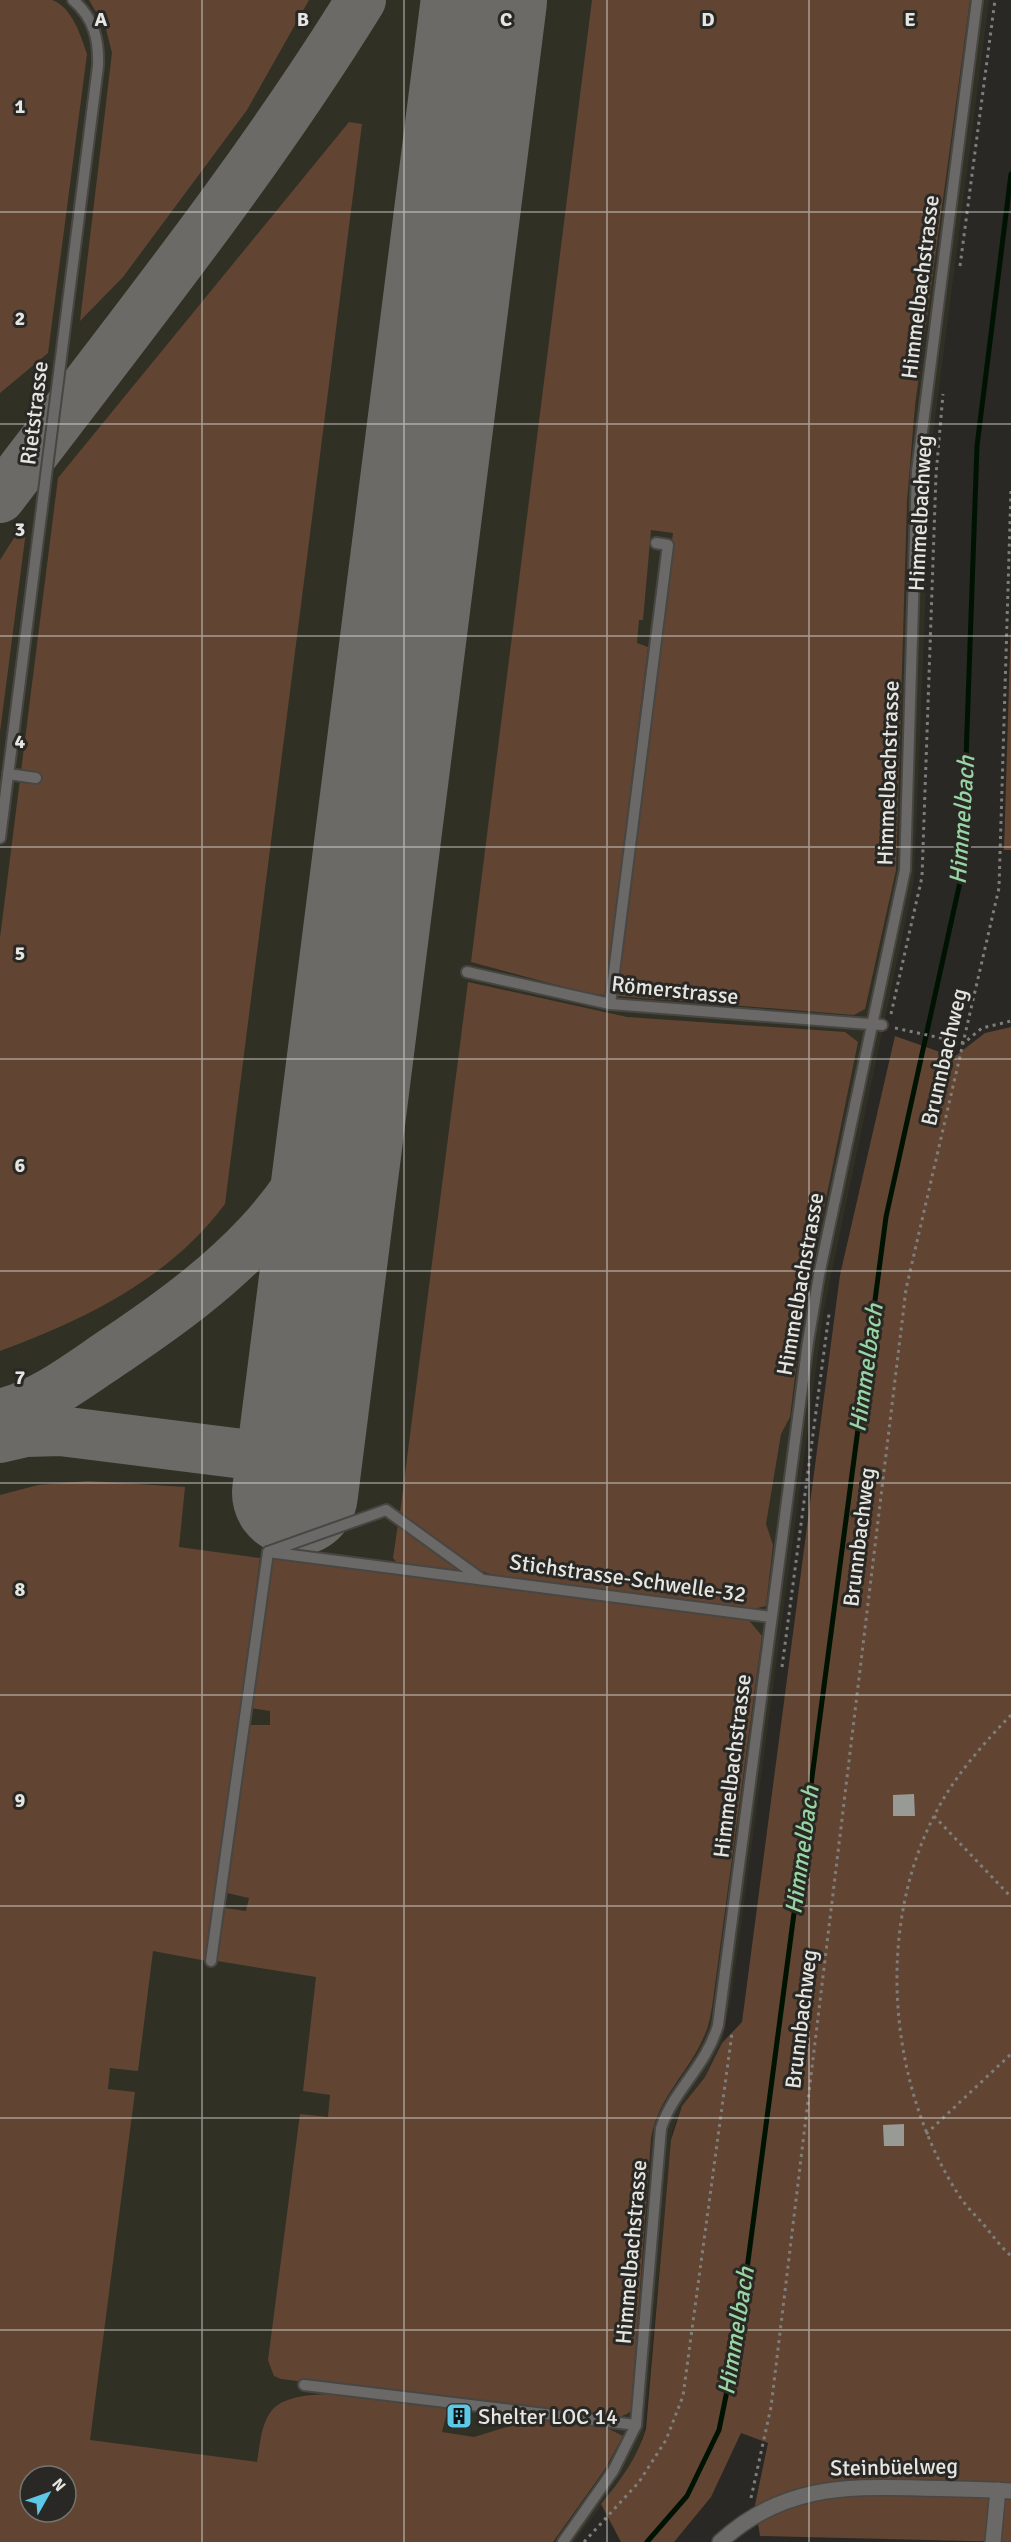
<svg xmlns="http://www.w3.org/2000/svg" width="1011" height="2542" viewBox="0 0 1011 2542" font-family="Signika,sans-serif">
<rect width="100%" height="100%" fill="#292824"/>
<path fill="#313025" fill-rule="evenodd" d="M0,0h989l-57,443 -18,437 -90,429 -92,683 -10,50 -17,34 -24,32 -9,24 -28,300 -10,28 -10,16 -50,66h-574zM30,2476h36v36h-36z"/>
<g fill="#614532" fill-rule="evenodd">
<path d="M0,0c13,0 41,0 52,0 20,7 29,36 35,54l-39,299 -48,40z"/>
<path d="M89,0h220l-62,110 -124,167 -43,44 32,-268 -6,-24z"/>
<path d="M592,0h378l-55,405 -8,96 -11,369 -31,139 -11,6 -236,-19 -2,-10 57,-453 -22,-3 -8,90h-4l-2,23 11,4 -43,348 -15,-1 -119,-32z"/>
<path d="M349,122l13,2 -137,1080c-56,75 -139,115 -225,147v-413l58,-460z"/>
<path d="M19,530l7,1 -26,201v-172z"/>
<path d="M1011,619v231h-7z"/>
<path d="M468,982l159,35 218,15 13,10 -55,269 -13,106 -9,17 -15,90 7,21 -7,61 -13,3 -256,-33 -19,-6 -78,-57z"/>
<path d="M1011,1027v1515l-251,-6 -5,-31 13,-62 -27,-10 -30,64 -37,45h-53l-20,-38c20,-24 36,-46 45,-75l25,-289 11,-34 23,-29 17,-34 20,-21 98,-747 55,-239 59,21 31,-24z"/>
<path d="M88,1481l97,6 -6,60 81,11 -53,403 -54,-10 -15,120 -28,-3 -2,21 27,3 -45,348 167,22c3,-17 4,-40 16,-53 29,-30 134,-6 175,-1l-6,24 32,5 62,-19 69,9 18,9 -18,33 -52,73h-553v-1047l38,-10zM30,2476h36v36h-36z"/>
<path d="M398,1524l67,49 -67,-9 -5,-6z"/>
<path d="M271,1558l476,60 15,18 -50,371c-2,9 -3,19 -7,27 -16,39 -46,61 -54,104l-20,273c-9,7 -19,8 -30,7l-320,-39 -7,-3 -6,-16 32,-246 28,3 2,-22 -27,-4 13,-114 -99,-16 8,-53 21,3 3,-13 -22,-5 21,-168h22v-14l-19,-3z"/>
</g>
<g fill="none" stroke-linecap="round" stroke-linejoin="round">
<path stroke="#001302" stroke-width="5" d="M647,2542l40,-46 32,-66 19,-93 148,-1120 76,-344 15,-427 34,-272"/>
<g stroke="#6b6a67" stroke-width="50">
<path d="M0,498c124,-164 253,-323 361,-498"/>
<path d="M0,1414c45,-11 81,-41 119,-66 101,-68 197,-145 227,-271 5,-18 6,-37 9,-54"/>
<path d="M0,1438l26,-6 34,-1 239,30"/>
</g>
<path stroke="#6b6a67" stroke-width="126" d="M295,1493l189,-1493"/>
</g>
<g fill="#989a95">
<path d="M914,1794l1,22h-22v-21z"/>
<path d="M904,2124v22h-20l-1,-21z"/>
<path d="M453,2409l14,2 -1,12 -15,-2z"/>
</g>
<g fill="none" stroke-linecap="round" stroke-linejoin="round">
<g stroke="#474642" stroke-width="14">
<g id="lane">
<path d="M8,774l28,4"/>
<path d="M0,838l98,-772c1,-26 -4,-48 -25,-66"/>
<path d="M467,972l143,32 272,21"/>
<path d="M610,1004l58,-459 -12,-2"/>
<path d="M480,1578l-94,-68 -118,42 503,65"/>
<path d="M211,1961l57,-409"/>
<path d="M304,2385l332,40"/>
<path d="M563,2542l50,-71 23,-46 25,-297c13,-39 45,-61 57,-103l90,-683 11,-67 86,-405 12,-399 60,-471"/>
</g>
</g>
<g stroke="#474642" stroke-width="18">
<g id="street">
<path d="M720,2542c60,-55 121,-56 198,-54 31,1 62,1 93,3"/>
<path d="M993,2542l5,-52"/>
</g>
</g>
<g stroke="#7e7e7a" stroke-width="3" stroke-dasharray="3 4.5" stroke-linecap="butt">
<path d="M960,266l35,-266"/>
<path d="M891,1014l31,-137 14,-402 7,-81"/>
<path d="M895,1028l69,15 18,-15 29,-7"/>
<path d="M782,1667l47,-353"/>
<path d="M1011,1715c-29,30 -58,63 -77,101 -59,116 -45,269 24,378 7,11 17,21 26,31 9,11 17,22 27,31"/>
<path d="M934,1816l77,81"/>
<path d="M926,2134l85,-80"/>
<path d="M751,2498l20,-91 135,-1118 93,-401 12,-399"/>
<path d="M584,2542l55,-60 27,-42 17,-44 49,-363"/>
</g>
<use href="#lane" stroke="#6b6967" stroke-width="10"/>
<use href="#street" stroke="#6b6967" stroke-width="15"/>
</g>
<path fill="none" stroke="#e5e5e2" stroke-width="1.5" stroke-opacity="0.55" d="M202,0v2542M404,0v2542M607,0v2542M809,0v2542M0,212h1011M0,424h1011M0,636h1011M0,847h1011M0,1059h1011M0,1271h1011M0,1483h1011M0,1695h1011M0,1906h1011M0,2118h1011M0,2330h1011"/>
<defs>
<g id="building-square" transform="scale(1.35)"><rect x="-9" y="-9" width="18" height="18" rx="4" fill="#5cc7e7" stroke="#292824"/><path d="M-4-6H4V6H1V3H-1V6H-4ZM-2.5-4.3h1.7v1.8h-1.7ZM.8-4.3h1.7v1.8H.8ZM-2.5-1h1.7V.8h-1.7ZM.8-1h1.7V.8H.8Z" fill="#111"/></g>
</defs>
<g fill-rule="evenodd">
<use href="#building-square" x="459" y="2416"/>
</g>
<g text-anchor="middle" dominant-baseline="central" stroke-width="6" stroke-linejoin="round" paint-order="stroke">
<g font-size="22" fill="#e5e5e2" stroke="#292824">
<text transform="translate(920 287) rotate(-83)">Himmelbachstrasse</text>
<text transform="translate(34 413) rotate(-83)">Rietstrasse</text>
<text transform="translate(920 513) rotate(-87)">Himmelbachweg</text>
<text transform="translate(888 773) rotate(-88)">Himmelbachstrasse</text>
<text transform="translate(675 990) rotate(6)">Römerstrasse</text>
<text transform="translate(944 1057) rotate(-77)">Brunnbachweg</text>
<text transform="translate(800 1284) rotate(-80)">Himmelbachstrasse</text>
<text transform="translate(859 1537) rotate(-83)">Brunnbachweg</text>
<text transform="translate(628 1578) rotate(8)">Stichstrasse-Schwelle-32</text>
<text transform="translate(732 1766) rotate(-83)">Himmelbachstrasse</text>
<text transform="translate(801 2019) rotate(-83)">Brunnbachweg</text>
<text transform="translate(631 2252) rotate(-85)">Himmelbachstrasse</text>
<text transform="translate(894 2467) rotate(-1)">Steinbüelweg</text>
</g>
<g font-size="22" fill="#e5e5e2" stroke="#292824" text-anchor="start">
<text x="478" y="2416">Shelter LOC 14</text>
</g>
<g font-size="24" font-style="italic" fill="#97d5a3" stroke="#292824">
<text transform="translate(962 820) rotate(-86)">Himmelbach</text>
<text transform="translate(866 1368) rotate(-82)">Himmelbach</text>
<text transform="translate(802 1850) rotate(-82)">Himmelbach</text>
<text transform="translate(736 2331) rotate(-81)">Himmelbach</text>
</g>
</g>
<g font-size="20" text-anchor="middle" font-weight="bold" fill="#e5e5e2" stroke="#292824" stroke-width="6" stroke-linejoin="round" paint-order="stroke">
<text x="101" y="26">A</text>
<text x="303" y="26">B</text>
<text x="506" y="26">C</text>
<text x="708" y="26">D</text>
<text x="910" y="26">E</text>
<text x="20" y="113">1</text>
<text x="20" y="325">2</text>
<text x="20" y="536">3</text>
<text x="20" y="748">4</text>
<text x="20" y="960">5</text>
<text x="20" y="1172">6</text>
<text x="20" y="1384">7</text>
<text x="20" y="1596">8</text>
<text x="20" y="1807">9</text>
</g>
<g transform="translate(48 2494) rotate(50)"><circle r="28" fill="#292824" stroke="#747470" stroke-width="1.5"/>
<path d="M0-4.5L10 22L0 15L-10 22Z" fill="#5cc7e7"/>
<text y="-9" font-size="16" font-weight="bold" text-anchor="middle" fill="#e5e5e2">N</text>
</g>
</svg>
